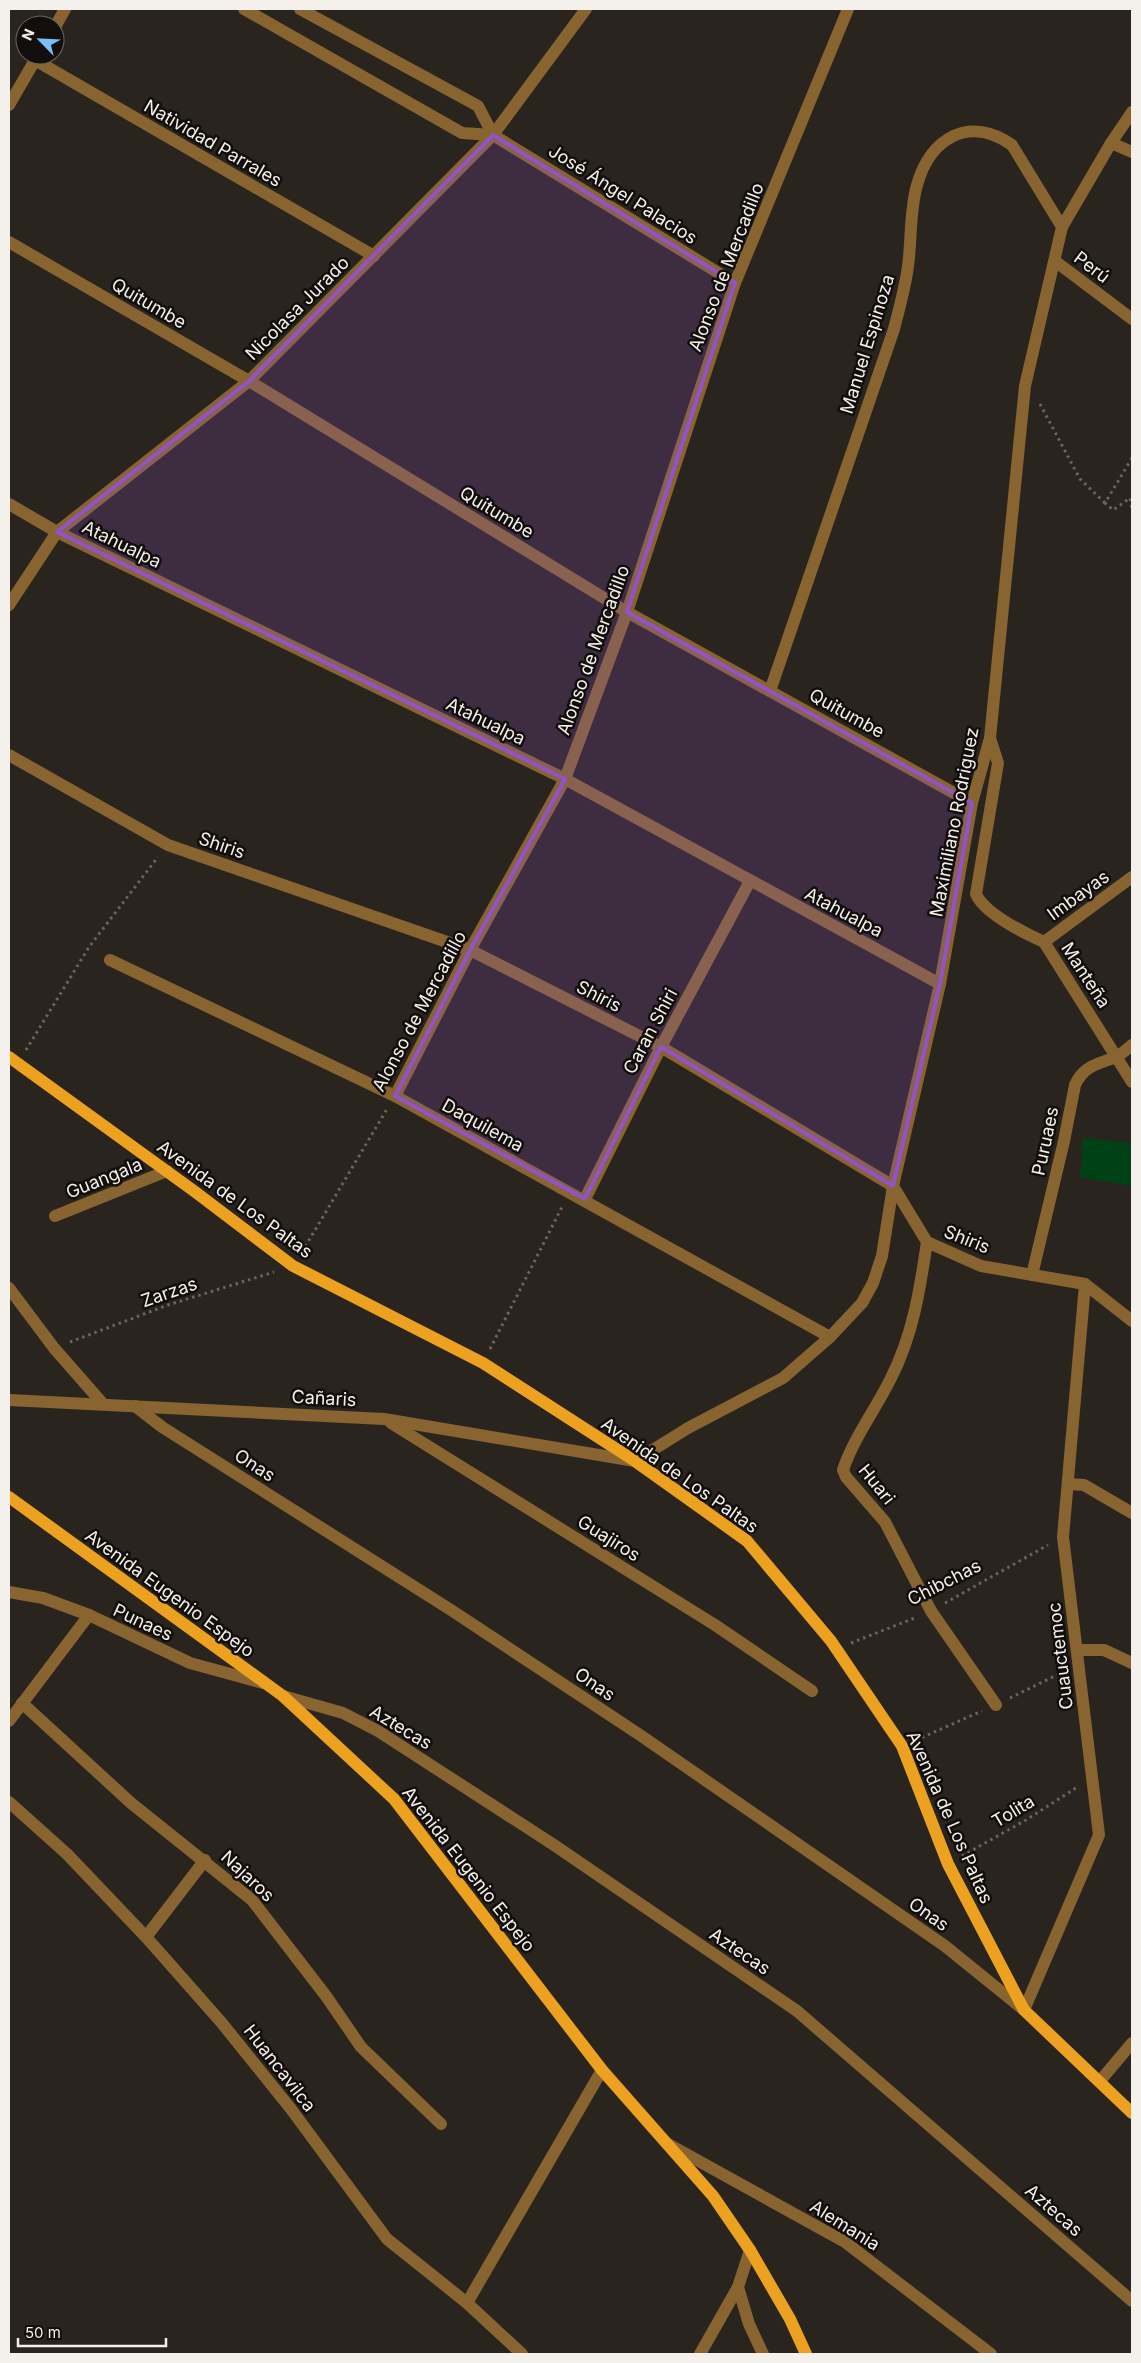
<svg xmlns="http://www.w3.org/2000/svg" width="1141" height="2363" viewBox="0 0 1141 2363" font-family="Inter,sans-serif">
<rect width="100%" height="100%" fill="#2a241f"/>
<path fill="#004116" d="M1083,1138l49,5v43l-52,-9z"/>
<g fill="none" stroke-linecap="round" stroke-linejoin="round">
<g stroke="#6b6561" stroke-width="3" stroke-dasharray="2.5 4" stroke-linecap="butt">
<path d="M1040,404l40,75 25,24"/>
<path d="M1132,458l-27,45 8,7 17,-12 2,11"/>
<path d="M26,1050l63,-103 69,-90"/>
<path d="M302,1252l85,-143"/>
<path d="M70,1342l98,-37 106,-33"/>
<path d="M490,1349l73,-144"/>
<path d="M945,1603l103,-58"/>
<path d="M851,1643l66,-26"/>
<path d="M1010,1698l55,-27"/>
<path d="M916,1740l66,-29"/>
<path d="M962,1856l64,-36 53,-34"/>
</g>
<g stroke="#886431" stroke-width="12">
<path d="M244,9l218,124 31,2 242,148"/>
<path d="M300,9l178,97 15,29"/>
<path d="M55,27l10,-18"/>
<path d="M35,60l339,196"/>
<path d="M9,105l29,-50"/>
<path d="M1111,143l21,9"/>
<path d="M9,242l240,139 378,231 345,191"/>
<path d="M1055,261l77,58"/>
<path d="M9,504l48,28 508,247 375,205"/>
<path d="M9,605l48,-73 192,-151 244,-246 93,-126"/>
<path d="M770,691l124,-362c5,-19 10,-38 13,-56 5,-28 2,-61 10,-88 13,-47 52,-70 95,-40l50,82"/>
<path d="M990,738l8,25 -22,131c8,19 48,39 68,48l88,140"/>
<path d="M9,755l159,90 302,105 191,97 232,139 34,56 54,24 104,18 47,37"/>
<path d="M1044,942l88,-65"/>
<path d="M110,960l285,136 435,241"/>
<path d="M395,1096l75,-146 95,-171 62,-167 108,-329 113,-274"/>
<path d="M585,1199l76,-152 89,-166"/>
<path d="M55,1216l112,-45"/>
<path d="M927,1242c-7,47 -14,93 -36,136 -15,31 -37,59 -48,92l3,7 39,45 46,89 65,94"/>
<path d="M1032,1275l32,-134 11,-56c9,-20 24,-21 41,-28 6,-3 11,-8 16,-12"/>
<path d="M9,1288l45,60 49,56"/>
<path d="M9,1400l375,19 251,42 53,-33 95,-50 47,-41 32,-34 11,-20 9,-27 11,-70 47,-202 32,-181 18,-65 35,-352 37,-159 49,-84 21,-31"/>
<path d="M135,1406l27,21 289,183 189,125 305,211 79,64 75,-175 -36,-298 22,-253"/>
<path d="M391,1423l324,202 97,66"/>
<path d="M1068,1484l16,1 48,28"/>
<path d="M9,1592l34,6 46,17 101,48 73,20"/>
<path d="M1077,1650h27l28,13"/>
<path d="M283,1696l60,17 35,18 176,114 243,166 335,290"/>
<path d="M22,1703l109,100 121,97 74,96 35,51 80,77"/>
<path d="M9,1721l80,-106"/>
<path d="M9,1802l58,52 79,83 75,85 70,87 96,130 80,64 55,51"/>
<path d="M146,1937l59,-77"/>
<path d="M1100,2081l32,-38"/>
<path d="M668,2144l177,98 146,112"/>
<path d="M750,2250l-12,37 11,37 14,30"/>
<path d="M467,2303l135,-233"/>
<path d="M700,2354l38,-67"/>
</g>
<g stroke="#eca120" stroke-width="12">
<path d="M9,1057l185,134 99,75 190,97 152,98 112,80 84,100 71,105 46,118 76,146 108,103"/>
<path d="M9,1497l274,199 111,103 208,271 111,126 37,54 40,69 16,35"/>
</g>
</g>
<path fill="#9353c8" fill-opacity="0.2" stroke="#9353c8" stroke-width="4" stroke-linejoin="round" d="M493,135l242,148 -108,329 345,191 -32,181 -47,202 -232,-139 -76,152 -190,-103 75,-146 95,-171 -508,-247 192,-151z"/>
<g text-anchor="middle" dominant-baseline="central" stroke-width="5" stroke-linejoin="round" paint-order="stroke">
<g font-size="18" fill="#f4f0ec" stroke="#110e0b">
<text transform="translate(213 143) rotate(30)">Natividad Parrales</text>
<text transform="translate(623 194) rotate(32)">José Ángel Palacios</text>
<text transform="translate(726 267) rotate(-69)">Alonso de Mercadillo</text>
<text transform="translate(1092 267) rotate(37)">Perú</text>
<text transform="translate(149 303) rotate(30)">Quitumbe</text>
<text transform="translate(297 308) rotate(-45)">Nicolasa Jurado</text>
<text transform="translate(867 344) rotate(-73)">Manuel Espinoza</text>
<text transform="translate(497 512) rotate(31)">Quitumbe</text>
<text transform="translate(122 544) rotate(26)">Atahualpa</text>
<text transform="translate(593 650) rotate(-70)">Alonso de Mercadillo</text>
<text transform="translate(847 713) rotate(29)">Quitumbe</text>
<text transform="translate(486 721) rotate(26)">Atahualpa</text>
<text transform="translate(954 822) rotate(-79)">Maximiliano Rodriguez</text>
<text transform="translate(222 845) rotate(19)">Shiris</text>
<text transform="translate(1078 895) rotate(-36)">Imbayas</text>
<text transform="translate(844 912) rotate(28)">Atahualpa</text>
<text transform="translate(1086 975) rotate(57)">Manteña</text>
<text transform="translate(599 996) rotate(27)">Shiris</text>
<text transform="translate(419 1011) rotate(-62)">Alonso de Mercadillo</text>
<text transform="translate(650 1031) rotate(-62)">Caran Shiri</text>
<text transform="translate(483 1125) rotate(29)">Daquilema</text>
<text transform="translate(1045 1141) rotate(-78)">Puruaes</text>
<text transform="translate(104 1178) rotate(-22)">Guangala</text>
<text transform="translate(235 1199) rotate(36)">Avenida de Los Paltas</text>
<text transform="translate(967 1239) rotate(22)">Shiris</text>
<text transform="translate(169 1292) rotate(-19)">Zarzas</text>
<text transform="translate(324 1398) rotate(3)">Cañaris</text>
<text transform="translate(255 1465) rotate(33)">Onas</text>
<text transform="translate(680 1475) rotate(35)">Avenida de Los Paltas</text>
<text transform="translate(877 1484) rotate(51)">Huari</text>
<text transform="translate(609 1538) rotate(32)">Guajiros</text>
<text transform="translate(944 1582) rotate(-27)">Chibchas</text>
<text transform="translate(170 1593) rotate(36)">Avenida Eugenio Espejo</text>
<text transform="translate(143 1622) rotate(25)">Punaes</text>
<text transform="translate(1060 1656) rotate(-97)">Cuauctemoc</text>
<text transform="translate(595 1684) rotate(34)">Onas</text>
<text transform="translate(401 1727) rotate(31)">Aztecas</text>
<text transform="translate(1013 1811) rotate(-31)">Tolita</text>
<text transform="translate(950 1817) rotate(66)">Avenida de Los Paltas</text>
<text transform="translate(469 1869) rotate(52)">Avenida Eugenio Espejo</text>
<text transform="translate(248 1876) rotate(43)">Najaros</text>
<text transform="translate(929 1914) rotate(35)">Onas</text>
<text transform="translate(740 1951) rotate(34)">Aztecas</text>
<text transform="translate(280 2068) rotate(52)">Huancavilca</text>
<text transform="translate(1054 2210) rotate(41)">Aztecas</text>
<text transform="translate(845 2225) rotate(32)">Alemania</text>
</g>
</g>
<rect width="1141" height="2363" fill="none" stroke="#f4f0ec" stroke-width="20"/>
<g transform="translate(40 40) rotate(294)"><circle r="24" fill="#110e0b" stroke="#6c6865"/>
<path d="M0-4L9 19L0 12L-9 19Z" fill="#79bff8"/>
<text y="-8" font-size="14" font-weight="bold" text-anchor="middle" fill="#f4f0ec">N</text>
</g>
<path d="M18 2338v8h148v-8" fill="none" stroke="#f4f0ec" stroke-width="2.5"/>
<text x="25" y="2338" font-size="15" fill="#f4f0ec" stroke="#110e0b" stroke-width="4" paint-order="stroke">50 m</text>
</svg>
